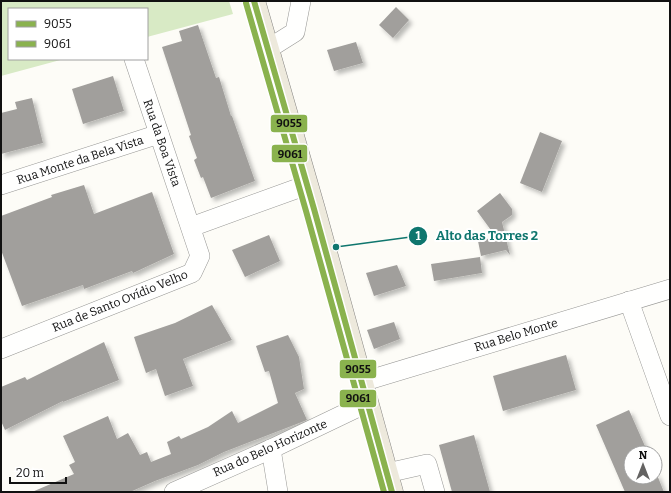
<svg xmlns="http://www.w3.org/2000/svg" width="671" height="493" viewBox="0 0 671 493" font-family="Bitter,serif">
<defs>
<filter id="shadow"><feDropShadow dx="3.5" dy="3.5" stdDeviation="2" flood-color="#0004"/></filter>
</defs>
<rect width="100%" height="100%" fill="#fdfcf7"/>
<path fill="#d8eac5" d="M1,1h228l4,13 -86,23v-28h-138v50h55l-63,17z"/>
<g fill="#a19f9c" filter="url(#shadow)">
<path d="M396,7l13,13 -16,18 -14,-13z"/>
<path d="M198,25l18,53 3,-1 12,39h1l23,65 -44,17 -8,-21 -2,1 -7,-18 3,-2 -8,-22 2,-1 -29,-88 20,-6 -3,-10z"/>
<path d="M356,42l7,21 -29,8 -7,-21z"/>
<path d="M113,76l11,35 -41,13 -11,-35z"/>
<path d="M32,98l11,45 -42,11v-41l16,-4 -2,-7z"/>
<path d="M540,132l22,9 -20,51 -22,-9z"/>
<path d="M84,185l10,29 58,-22 22,62 -41,19 -1,-2 -48,18 -1,-4 -61,21 -21,-56v-34l51,-19 -1,-2z"/>
<path d="M500,193l12,16v6l-10,7 8,33 -4,-5 -25,6 -3,-15 18,-4 -19,-26z"/>
<path d="M269,235l11,26 -35,16 -13,-27z"/>
<path d="M480,257l2,16 -48,8 -3,-17z"/>
<path d="M397,265l9,21 -32,10 -8,-23z"/>
<path d="M212,305l20,35 -49,19 10,27 -28,10 -9,-27 -10,4 -12,-36 41,-14z"/>
<path d="M394,322l6,17 -26,10 -7,-19z"/>
<path d="M288,335l11,22 5,32 -9,4 12,27 -83,32 -26,13 -43,16 -25,11h-98l42,-18 -5,-9 6,-3 -12,-26 45,-20 9,23 11,-6 12,22 7,-3 4,10 20,-8 -4,-12 12,-6 2,3 27,-12 24,-16 6,12 40,-20 -9,-32 -4,1 -9,-26z"/>
<path d="M104,342l15,38 -56,22v-1l-58,29 -4,-9v-34l24,-10 2,3z"/>
<path d="M566,355l10,35 -73,21 -10,-35z"/>
<path d="M629,410l19,43h-17v24h24v-7l9,22h-39l-29,-67z"/>
<path d="M474,435l16,57h-38l-13,-47z"/>
</g>
<g fill="none" stroke-linecap="round" stroke-linejoin="round">
<g stroke="#979795" stroke-width="20">
<g id="minor">
<path d="M268,49l27,-17 6,-31"/>
<path d="M1,185l158,-51"/>
<path d="M191,227l116,-42"/>
<path d="M629,301l41,115"/>
<path d="M1,349l191,-76 8,-17 -66,-197"/>
<path d="M362,382l308,-93"/>
<path d="M271,449l7,43"/>
<path d="M387,473l40,-9 8,28"/>
<path d="M174,492l97,-43 96,-46"/>
</g>
</g>
<g stroke="#858482" stroke-width="23">
<path id="major" d="M254,1l60,208 78,283"/>
</g>
<use href="#minor" stroke="#fffffe" stroke-width="19"/>
<use href="#major" stroke="#ede9dc" stroke-width="22"/>
<g stroke="#fff" stroke-width="9">
<path id="bus-1" d="M254,1l60,208 78,283"/>
</g>
<g stroke="#fff" stroke-width="9">
<path id="bus-2" d="M246,3l60,208 78,281"/>
</g>
<use href="#bus-1" stroke="#8ab24e" stroke-width="6"/>
<use href="#bus-2" stroke="#8ab24e" stroke-width="6"/>
</g>
<g text-anchor="middle" dominant-baseline="central" stroke-width="4" stroke-linejoin="round" paint-order="stroke">
<g font-size="12" fill="#111" stroke="#fff">
<text transform="translate(162 143) rotate(71)">Rua da Boa Vista</text>
<text transform="translate(80 160) rotate(-18)">Rua Monte da Bela Vista</text>
<text transform="translate(120 301) rotate(-22)">Rua de Santo Ovídio Velho</text>
<text transform="translate(516 335) rotate(-17)">Rua Belo Monte</text>
<text transform="translate(270 448) rotate(-24)">Rua do Belo Horizonte</text>
</g>
</g>
<path fill="none" stroke="#0f766e" stroke-width="1.5" d="M336 247L418 236"/>
<g fill="#0f766e" stroke="#fff" stroke-width="1.5">
<circle cx="336" cy="247" r="4"/>
<circle cx="418" cy="236" r="10"/>
</g>
<g font-size="12" text-anchor="middle" font-weight="bold" fill="#fff">
<text x="418" y="240">1</text>
</g>
<g font-size="13" text-anchor="middle" font-weight="bold" fill="#0f766e" stroke="#fff" stroke-width="4" stroke-linejoin="round" paint-order="stroke">
<text x="487" y="240">Alto das Torres 2</text>
</g>
<g stroke="#fff" stroke-width="1.5">
<rect x="270" y="114" width="38" height="19" rx="4" fill="#8ab24e"/>
<rect x="271" y="144" width="37" height="19" rx="4" fill="#8ab24e"/>
<rect x="339" y="359" width="38" height="20" rx="4" fill="#8ab24e"/>
<rect x="339" y="389" width="38" height="19" rx="4" fill="#8ab24e"/>
</g>
<g font-size="11" text-anchor="middle" font-weight="bold" fill="#111">
<text x="289" y="127">9055</text>
<text x="290" y="158">9061</text>
<text x="358" y="373">9055</text>
<text x="358" y="402">9061</text>
</g>
<rect width="671" height="493" fill="none" stroke="#111111" stroke-width="4"/>
<rect x="8" y="8" width="140" height="52" fill="#ffffff" stroke="#a0a0a0"/>
<rect x="16" y="21" width="20" height="6" fill="#8ab24e" stroke="#a0a0a0"/>
<text x="44" y="28" font-size="12" fill="#111111">9055</text>
<rect x="16" y="41" width="20" height="6" fill="#8ab24e" stroke="#a0a0a0"/>
<text x="44" y="48" font-size="12" fill="#111111">9061</text>
<g transform="translate(643 465)"><circle r="19" fill="#ffffff" stroke="#a0a0a0"/>
<path d="M0-3L7 15L0 10L-7 15Z" fill="#646362"/>
<text y="-6" font-size="11" font-weight="bold" text-anchor="middle" fill="#111111">N</text>
</g>
<path d="M10 477v6h56v-6" fill="none" stroke="#111111" stroke-width="2"/>
<text x="16" y="477" font-size="12" fill="#111111" stroke="#ffffff" stroke-width="3" paint-order="stroke">20 m</text>
</svg>
